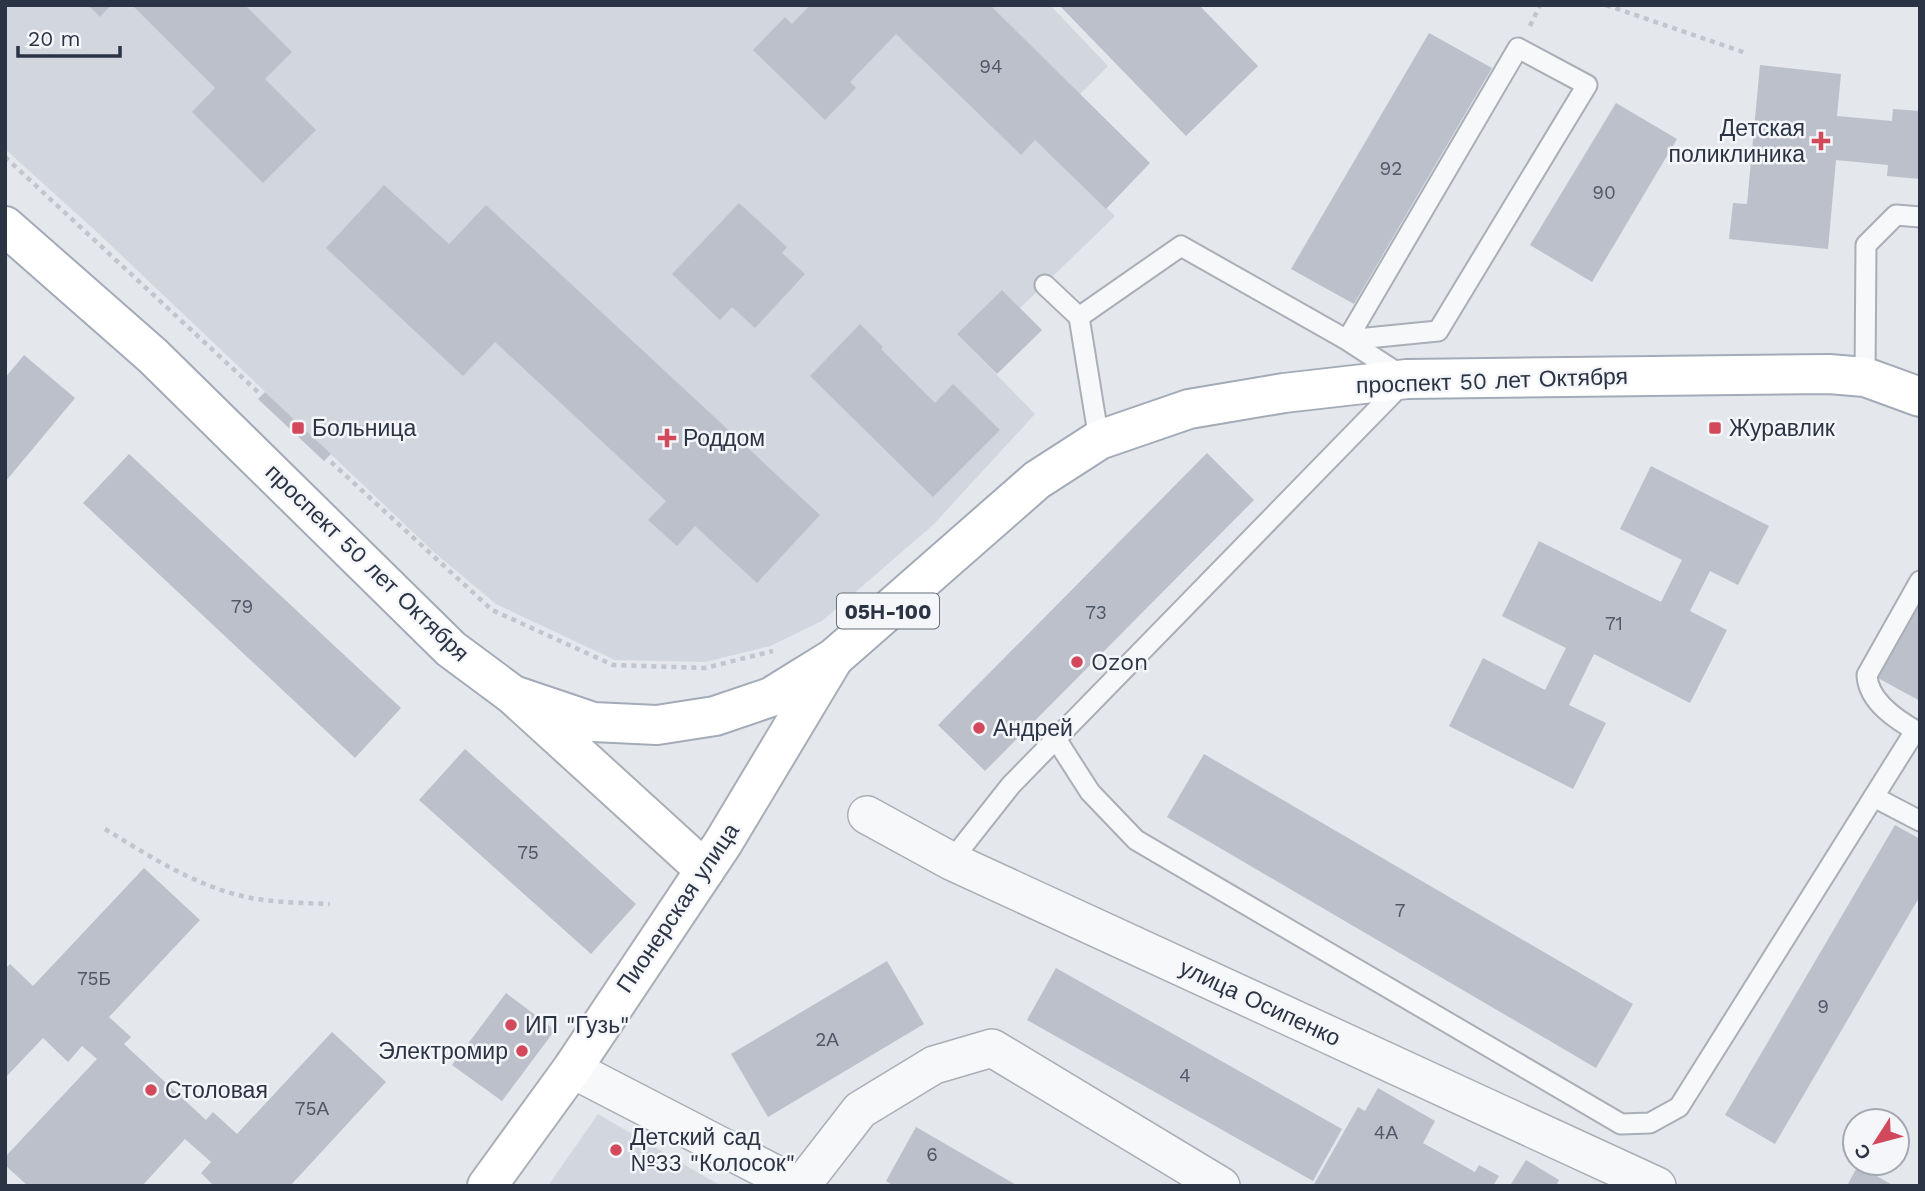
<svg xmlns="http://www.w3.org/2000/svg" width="1925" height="1191" viewBox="0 0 1925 1191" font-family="'Work Sans',sans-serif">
<rect width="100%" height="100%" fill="#e4e7ec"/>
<g fill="#d2d6de">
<path d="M5,5h1045l58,61 -73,74 80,76 -95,92 -18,-18 -45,44 78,80 -102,111 -111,96 -52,25 -65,16 -90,-2 -119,-56 -61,-51 -336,-319 -94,-85z"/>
<path d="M598,1114l123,72h-173z"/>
</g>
<g fill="#bbc0ca">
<path d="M88,5h23l-11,12z"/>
<path d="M132,5h113l47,47 -27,27 51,51 -53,53 -71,-71 23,-24z"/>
<path d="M810,5h180l160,158 -44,46 -71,-69 -14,15 -125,-121 -46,48 6,6 -31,32 -72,-70 32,-33 7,7z"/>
<path d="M1059,5h140l59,61 -72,70z"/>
<path d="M1429,33l63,35 -138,236 -63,-35z"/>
<path d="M1760,65l81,9 -4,42 55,5 1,-12 27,2v68l-33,-3 1,-11 -52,-5 -8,89 -99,-10 4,-36 14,1z"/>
<path d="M1616,103l61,36 -85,143 -62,-37z"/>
<path d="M384,185l65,59 37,-39 334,310 -63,68 -62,-57 -18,20 -29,-26 18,-19 -171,-159 -32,34 -137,-128z"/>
<path d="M739,203l48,44 -5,6 23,21 -50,54 -23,-21 -12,13 -48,-46z"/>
<path d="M1002,290l40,40 -45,44 -40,-40z"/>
<path d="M860,324l23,23 -2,2 54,54 18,-19 47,46 -67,67 -123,-121z"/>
<path d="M24,355l51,43 -70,84v-104z"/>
<path d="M265,392l66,62 -7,7 -66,-62z"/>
<path d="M1207,453l47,47 -269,271 -47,-46z"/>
<path d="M129,454l272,254 -46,50 -272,-255z"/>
<path d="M1651,466l118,60 -31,59 -28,-14 -20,40 37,19 -37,73 -96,-49 -25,51 37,18 -33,66 -124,-63 34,-68 62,32 21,-42 -64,-32 37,-75 122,61 21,-42 -62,-31z"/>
<path d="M1917,607l3,2v92l-42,-23z"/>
<path d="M465,749l171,155 -45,50 -172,-154z"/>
<path d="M1204,754l429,250 -37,64 -429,-251z"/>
<path d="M1895,825l25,14v57l-145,248 -50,-29z"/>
<path d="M144,868l56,52 -91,97 22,20 -7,7 82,76 7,-8 24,22 95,-102 54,50 -96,104h-76l-13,-13 10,-11 -26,-23 -43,47h-114l-23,-21v-8l92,-98 -15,-13 -14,16 -25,-24 -38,40v-109l5,-5 23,22z"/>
<path d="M887,961l37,63 -156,93 -37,-63z"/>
<path d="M1056,968l286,161 -29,52 -286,-161z"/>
<path d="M506,993l49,37 -53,71 -50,-36z"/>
<path d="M1378,1088l57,33 -12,22 52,29 4,-7 20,11 -6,10h-180l45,-79 7,4z"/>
<path d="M916,1127l102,59h-124l-8,-5z"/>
<path d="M1526,1160l33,20 -3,6 -45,-2z"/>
<path d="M1858,1165l36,21h-47z"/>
</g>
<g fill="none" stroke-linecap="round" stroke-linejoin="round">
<g stroke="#a9aeb7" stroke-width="23">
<g id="lane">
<path d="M1045,285l34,32"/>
<path d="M1865,377l1,-132 30,-30 24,2"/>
<path d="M1920,581l-53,94c1,27 31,46 53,58"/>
<path d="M1056,739l34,53 46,48 485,284 29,-1 29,-16 236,-376"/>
<path d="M1874,797l46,24"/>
<path d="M951,861l60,-76 396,-406 -60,-39 171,-292 69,37 -149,246 -91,9 -166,-94 -102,71 20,123"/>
</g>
</g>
<g stroke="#a9aeb7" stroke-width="40">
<g id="street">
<path d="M867,815l84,46 706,325"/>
<path d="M572,1069l226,117"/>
<path d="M801,1186l59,-76 74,-45 58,-17 229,138"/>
</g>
</g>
<g stroke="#a9aeb7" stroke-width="42">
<g id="secondary">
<path d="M513,695l192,175"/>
<path d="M487,1186l85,-117 151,-226 111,-185"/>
</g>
</g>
<g stroke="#a3abb8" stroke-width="42">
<path id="primary" d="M5,226l148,130 298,293 62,46 80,27 64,3 58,-9 56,-19 63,-39 203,-178 62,-40 90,-31 95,-16 123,-14 422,-5 36,3 55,20"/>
</g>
<g stroke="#c2c5cb" stroke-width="4.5" stroke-dasharray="5 5" stroke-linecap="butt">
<path d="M1606,5l140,48"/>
<path d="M1530,26l10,-21"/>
<path d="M5,157l253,235"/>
<path d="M331,462l161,148 121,55 92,3 68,-17"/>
<path d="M105,829c49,30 101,64 159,71 21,3 44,3 66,4"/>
</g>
<use href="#lane" stroke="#f7f8fa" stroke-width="19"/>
<use href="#street" stroke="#f7f8fa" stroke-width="37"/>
<use href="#secondary" stroke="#fff" stroke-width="38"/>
<use href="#primary" stroke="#fff" stroke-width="38"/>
</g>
<g fill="#d1495b" stroke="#f4f6f9" stroke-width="2.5">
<path d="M1817.5 130.5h7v7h7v7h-7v7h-7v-7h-7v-7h7z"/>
<rect x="291" y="421" width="14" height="14" rx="3.5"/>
<rect x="1708" y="421" width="14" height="14" rx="3.5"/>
<path d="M663.5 427.5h7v7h7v7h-7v7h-7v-7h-7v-7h7z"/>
<circle cx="1077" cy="662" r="7"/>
<circle cx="979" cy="728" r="7"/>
<circle cx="511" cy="1025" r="7"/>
<circle cx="522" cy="1051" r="7"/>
<circle cx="151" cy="1090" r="7"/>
<circle cx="616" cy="1150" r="7"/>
</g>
<g text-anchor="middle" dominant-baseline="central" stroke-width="5" stroke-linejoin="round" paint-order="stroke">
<g font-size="19" fill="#4f5766">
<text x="991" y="66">94</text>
<text x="1391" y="168">92</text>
<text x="1604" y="192">90</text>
<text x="242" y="606">79</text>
<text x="1096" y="612">73</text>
<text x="1614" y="623">71</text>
<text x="528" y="852">75</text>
<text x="1400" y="910">7</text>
<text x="94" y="978">75Б</text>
<text x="1823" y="1006">9</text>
<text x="827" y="1039">2А</text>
<text x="1185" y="1075">4</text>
<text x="312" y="1108">75А</text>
<text x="1386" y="1132">4А</text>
<text x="932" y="1154">6</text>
</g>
<rect fill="#f4f6f9" stroke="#676e7b" stroke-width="2" x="837" y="593.5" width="102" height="35" rx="5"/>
<g font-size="21" font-weight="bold" fill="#2b3445">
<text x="888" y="611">05Н-100</text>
</g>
<g font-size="23" fill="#2b3445" stroke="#f4f6f9" text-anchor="start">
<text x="1805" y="128" text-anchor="end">Детская<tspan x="1805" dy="26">поликлиника</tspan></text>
<text x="312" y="428">Больница</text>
<text x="1729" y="428">Журавлик</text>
<text x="683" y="438">Роддом</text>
<text x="1091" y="662">Ozon</text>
<text x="993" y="728">Андрей</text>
<text x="525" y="1025">ИП "Гузь"</text>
<text x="508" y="1051" text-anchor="end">Электромир</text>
<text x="165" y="1090">Столовая</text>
<text x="630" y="1137">Детский сад<tspan x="630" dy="26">№33 "Колосок"</tspan></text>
</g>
<g font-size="23" fill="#2b3445" stroke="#f4f6f9">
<text transform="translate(1492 381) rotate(-2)">проспект 50 лет Октября</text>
<text transform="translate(367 563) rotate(44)">проспект 50 лет Октября</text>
<text transform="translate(678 908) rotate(-56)">Пионерская улица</text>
<text transform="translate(1260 1003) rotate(25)">улица Осипенко</text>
</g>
</g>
<rect width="1925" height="1191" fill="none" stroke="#2b3445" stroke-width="14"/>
<g transform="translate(1876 1142) rotate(234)"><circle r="33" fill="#f4f6f9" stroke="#a4a8b1" stroke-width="2"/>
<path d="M0-5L12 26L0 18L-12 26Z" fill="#d1495b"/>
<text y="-10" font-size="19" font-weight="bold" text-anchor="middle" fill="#2b3445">С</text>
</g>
<path d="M18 46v10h102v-10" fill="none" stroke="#2b3445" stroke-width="3.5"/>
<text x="28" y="46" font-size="21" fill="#2b3445" stroke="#f4f6f9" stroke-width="5" paint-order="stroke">20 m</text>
</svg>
